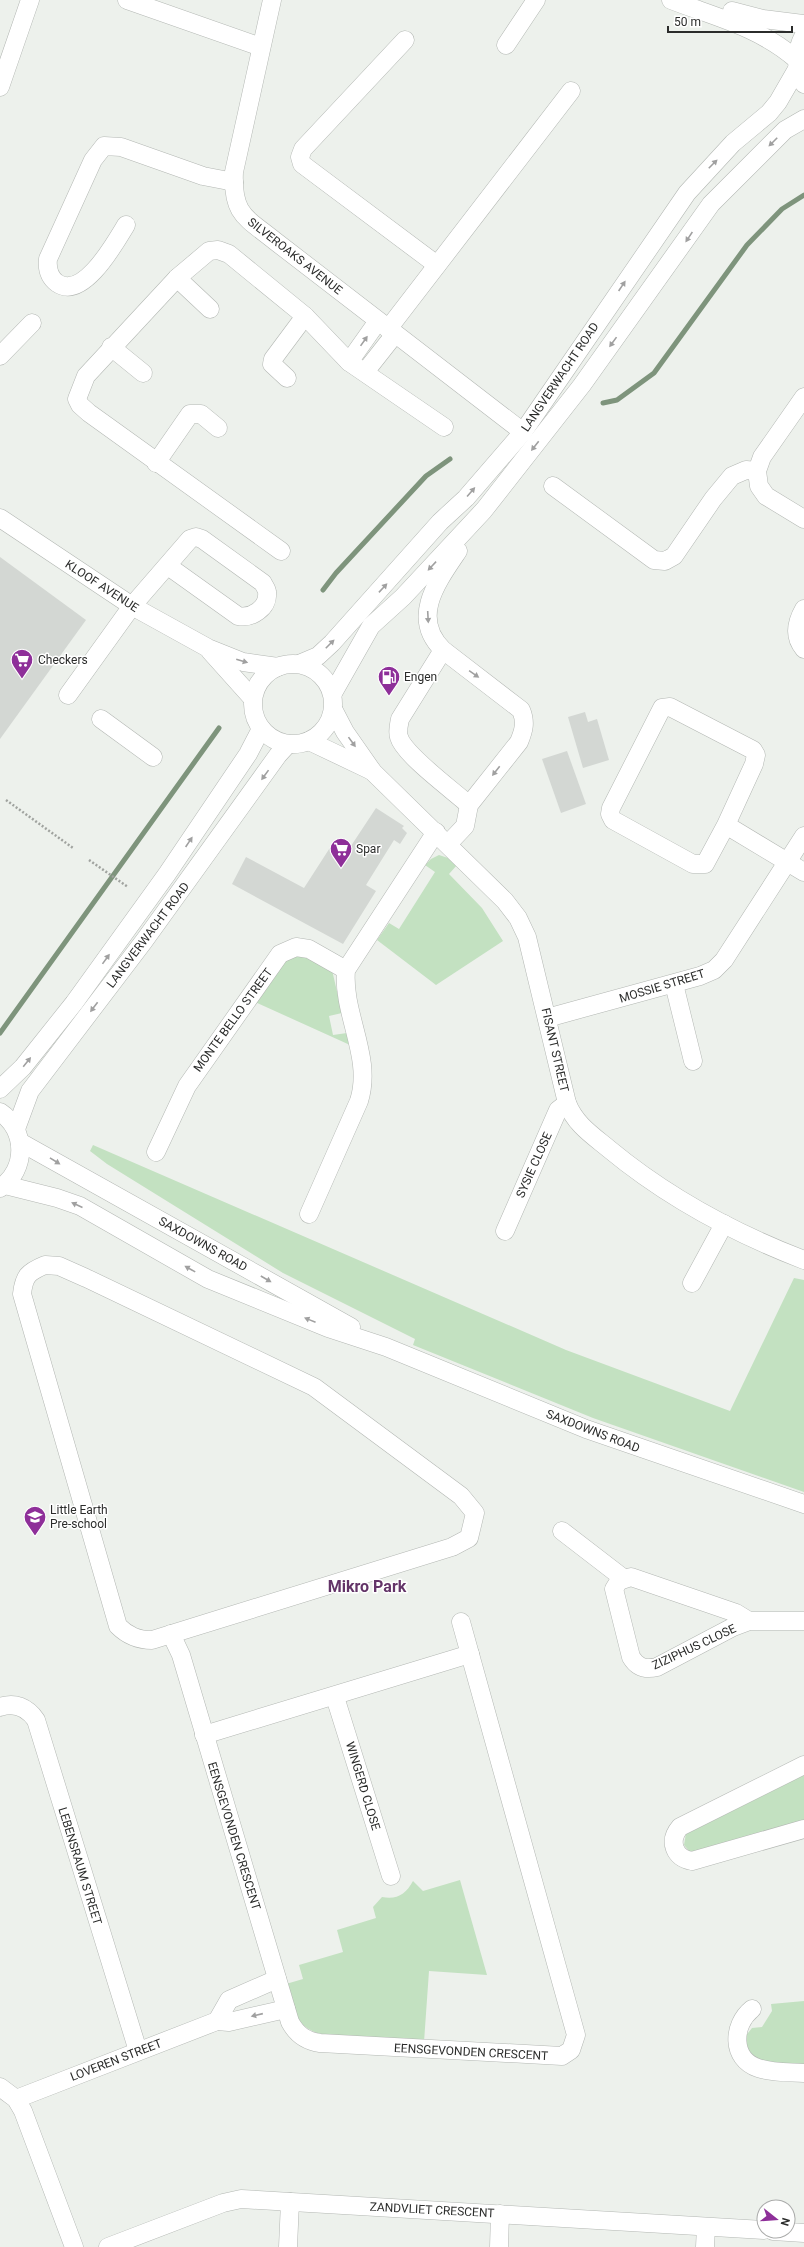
<svg xmlns="http://www.w3.org/2000/svg" width="804" height="2247" viewBox="0 0 804 2247" font-family="Roboto,sans-serif">
<rect width="100%" height="100%" fill="#edf1ec"/>
<g fill="#c3e1c1">
<path d="M439,855l9,3 9,7 -8,9 33,34 21,33 -67,44 -59,-45 12,-17 10,6 36,-57 -10,-7 6,-6z"/>
<path d="M301,954l31,16 10,43 -13,3 4,19 14,-2 3,12 -95,-43 30,-41z"/>
<path d="M93,1145l473,205 164,61 64,-133 10,2v212l-211,-74 -180,-73 2,-6 -132,-66 -176,-109 -17,-13z"/>
<path d="M804,1772v50l-106,30h-8l-6,-7 2,-12z"/>
<path d="M460,1880l27,95 -58,-4 -5,71 -101,-7c-30,-9 -28,-24 -37,-51l17,-5 -4,-14 44,-13 -6,-22 39,-12 -3,-11 9,-10c15,3 24,-3 31,-16l10,10z"/>
<path d="M804,2001v65l-42,-2 -13,-6 -5,-20 8,-10 10,-1 10,-16 -1,-7z"/>
</g>
<g fill="none" stroke-linecap="round" stroke-linejoin="round">
<g stroke="#7e947c" stroke-width="5">
<path d="M603,403l14,-3 37,-27 93,-128 35,-36 22,-14"/>
<path d="M323,590l13,-17 90,-97 24,-17"/>
<path d="M0,1033l219,-305"/>
</g>
</g>
<g fill="#d3d7d3">
<path d="M0,557l86,63 -86,119z"/>
<path d="M585,712l3,10 9,-3 12,41 -26,8 -15,-51z"/>
<path d="M567,751l19,53 -25,9 -19,-54z"/>
<path d="M376,808l28,18 -2,2 5,5 -7,11 -6,-4 -28,45 10,6 -33,53 -111,-60 14,-27 58,31 29,-45 14,9z"/>
</g>
<g fill="none" stroke-linecap="round" stroke-linejoin="round">
<g stroke="#b3b7b3" stroke-width="19">
<g id="minor">
<path d="M127,0l134,47"/>
<path d="M272,0l-38,172c-2,42 11,45 41,69l248,191"/>
<path d="M671,0c44,17 88,27 125,59"/>
<path d="M732,11l31,8 41,5"/>
<path d="M804,35c-9,17 -10,32 0,49"/>
<path d="M405,40l-102,109 -3,8 2,7 135,101"/>
<path d="M506,45l30,-45"/>
<path d="M0,87l30,-87"/>
<path d="M126,225c-11,18 -43,76 -69,58 -8,-6 -10,-15 -9,-24l45,-99 11,-14 17,1 82,29 31,6"/>
<path d="M177,278l33,31"/>
<path d="M388,329l183,-238"/>
<path d="M111,347l32,26"/>
<path d="M0,356l32,-33"/>
<path d="M349,362l29,-41"/>
<path d="M365,372l30,-38"/>
<path d="M287,378l-15,-14 1,-5 32,-43"/>
<path d="M804,397l-42,60 -5,14 2,15 7,10 38,23"/>
<path d="M156,463l34,-49h11l17,14"/>
<path d="M553,486l101,74 11,1 9,-5 39,-57 19,-23 14,-6 11,1"/>
<path d="M0,518l132,88 76,42 35,14 35,5"/>
<path d="M281,551l-192,-138 -9,-8 -3,-6 9,-23 91,-98 32,-27 9,-1 11,4 76,62 44,46 95,65"/>
<path d="M804,609c-8,14 -11,27 0,40"/>
<path d="M443,650l-43,69c-1,6 -3,12 -1,18 5,18 55,54 70,68"/>
<path d="M210,651l43,48"/>
<circle cx="293" cy="704" r="40"/>
<path d="M299,664l19,-8 14,-13 108,-121 26,-24 57,-66 164,-239 46,-50 36,-30 9,-11 19,-33"/>
<path d="M333,693l38,-67 32,-29 81,-87 98,-125 129,-181 74,-74 19,-11"/>
<path d="M68,695l64,-89 58,-67 6,-2 6,2 61,44c1,3 4,6 4,9 2,16 -16,27 -29,24l-70,-50"/>
<path d="M333,709l12,23 28,40 132,129 13,17 9,19 40,166c8,21 25,32 42,46 58,48 125,84 195,111"/>
<path d="M101,719l52,38"/>
<path d="M309,741l63,30"/>
<path d="M726,825l28,-61 2,-9 -3,-5 -83,-43 -8,1 -51,100 -1,6 3,6 80,44h12l21,-39 78,47"/>
<path d="M448,844l17,-18 4,-21 50,-63c5,-12 7,-20 2,-32l-78,-60c-33,-32 -6,-68 15,-99"/>
<path d="M674,984l19,77"/>
<path d="M547,1018l153,-42 14,-6 10,-10 80,-124"/>
<path d="M0,1089l23,-22 51,-64 93,-129 81,-120 13,-25"/>
<path d="M0,1112c27,18 27,58 0,76"/>
<path d="M16,1129l14,-38 114,-150 134,-186 10,-11"/>
<path d="M20,1142l331,185"/>
<path d="M156,1152l31,-66 93,-132 16,-7 13,2 37,21"/>
<path d="M5,1185l52,13 23,8 128,73 120,49 58,19 200,82 218,75"/>
<path d="M309,1214l50,-113c14,-44 -17,-87 -13,-131l90,-138"/>
<path d="M505,1231l53,-121 9,-7"/>
<path d="M45,1265l14,1 27,12 228,109 147,109 14,17 -6,25 -17,9 -300,93c-14,0 -24,-4 -34,-14l-96,-332c2,-18 6,-22 23,-29z"/>
<path d="M692,1283l32,-59"/>
<path d="M562,1531l61,47"/>
<path d="M749,1621l-13,-8 -105,-36 -12,4 -5,8 17,68c6,10 14,13 26,10l76,-40 16,-6h55"/>
<path d="M171,1634l10,21 109,367c7,13 16,19 30,21l242,13 9,-6 5,-15 -115,-413"/>
<path d="M335,1697l56,179"/>
<path d="M0,1707c15,-5 27,0 36,13l102,331"/>
<path d="M204,1735l266,-81"/>
<path d="M804,1765l-124,62c-12,14 -6,31 12,34l112,-32"/>
<path d="M752,2009c-20,16 -21,50 6,59 14,5 32,4 46,5"/>
<path d="M217,2021l12,-21 48,-21"/>
<path d="M0,2087l16,12 7,12 51,136"/>
<path d="M16,2099l201,-78 12,1 57,-13"/>
<path d="M773,2231l31,2"/>
<path d="M108,2247l115,-44 18,-4 523,31"/>
<path d="M288,2247l2,-45"/>
<path d="M499,2247l1,-33"/>
<path d="M705,2247l1,-20"/>
</g>
</g>
<g stroke="#a0a39f" stroke-width="2.5" stroke-dasharray="2 2" stroke-linecap="butt">
<path d="M6,800l67,48"/>
<path d="M89,860l39,27"/>
</g>
<use href="#minor" stroke="#fff" stroke-width="18"/>
</g>
<defs><path id="oneway-solid" d="M-6-.8H1V-3.2L6.5 0L1 3.2V.8H-6Z"/></defs>
<g fill="#a0a0a0">
<use href="#oneway-solid" transform="translate(773 142) rotate(135)"/>
<use href="#oneway-solid" transform="translate(713 164) rotate(-45)"/>
<use href="#oneway-solid" transform="translate(689 237) rotate(124)"/>
<use href="#oneway-solid" transform="translate(622 286) rotate(-56)"/>
<use href="#oneway-solid" transform="translate(364 341) rotate(-55)"/>
<use href="#oneway-solid" transform="translate(613 342) rotate(126)"/>
<use href="#oneway-solid" transform="translate(535 446) rotate(128)"/>
<use href="#oneway-solid" transform="translate(471 492) rotate(-49)"/>
<use href="#oneway-solid" transform="translate(432 566) rotate(133)"/>
<use href="#oneway-solid" transform="translate(383 588) rotate(-47)"/>
<use href="#oneway-solid" transform="translate(428 617) rotate(87)"/>
<use href="#oneway-solid" transform="translate(330 644) rotate(-45)"/>
<use href="#oneway-solid" transform="translate(242 661) rotate(16)"/>
<use href="#oneway-solid" transform="translate(474 674) rotate(35)"/>
<use href="#oneway-solid" transform="translate(352 742) rotate(54)"/>
<use href="#oneway-solid" transform="translate(496 771) rotate(128)"/>
<use href="#oneway-solid" transform="translate(265 775) rotate(126)"/>
<use href="#oneway-solid" transform="translate(189 842) rotate(-56)"/>
<use href="#oneway-solid" transform="translate(106 959) rotate(-54)"/>
<use href="#oneway-solid" transform="translate(94 1007) rotate(127)"/>
<use href="#oneway-solid" transform="translate(27 1062) rotate(-51)"/>
<use href="#oneway-solid" transform="translate(55 1161) rotate(32)"/>
<use href="#oneway-solid" transform="translate(77 1205) rotate(-156)"/>
<use href="#oneway-solid" transform="translate(190 1269) rotate(-151)"/>
<use href="#oneway-solid" transform="translate(266 1279) rotate(30)"/>
<use href="#oneway-solid" transform="translate(310 1320) rotate(-158)"/>
<use href="#oneway-solid" transform="translate(257 2015) rotate(167)"/>
</g>
<defs>
<g id="supermarket-pin" transform="scale(1.15)"><path d="M0 17L-7.5 6A9.5 9.5 0 1 1 7.5 6Z" fill="#8e2f99" stroke="#fff"/><path d="M-6-5.5h2.5l.6 2H6L4.5 2H-2.5L-4.4-4H-6ZM-1.5 3.2a1.3 1.3 0 1 0 .1 0ZM3 3.2a1.3 1.3 0 1 0 .1 0Z" fill="#fff"/></g>
<g id="fuel-pin" transform="scale(1.15)"><path d="M0 17L-7.5 6A9.5 9.5 0 1 1 7.5 6Z" fill="#8e2f99" stroke="#fff"/><path d="M-5.5-6h7V0h2V4h1.3V-2.5L3-4.5l.8-.8L6-3V5H2.5V1h-1V6h-7ZM-4.2-4.7v3.2H.2V-4.7Z" fill="#fff"/></g>
<g id="school-pin" transform="scale(1.15)"><path d="M0 17L-7.5 6A9.5 9.5 0 1 1 7.5 6Z" fill="#8e2f99" stroke="#fff"/><path d="M0-5L7-2L0 1L-7-2ZM-4 1L0 2.5L4 1V4Q0 6-4 4Z" fill="#fff"/></g>
</defs>
<g fill-rule="evenodd">
<use href="#supermarket-pin" x="22" y="660"/>
<use href="#fuel-pin" x="389" y="677"/>
<use href="#supermarket-pin" x="341" y="849"/>
<use href="#school-pin" x="35" y="1517"/>
</g>
<g text-anchor="middle" dominant-baseline="central" stroke-width="3" stroke-linejoin="round" paint-order="stroke">
<g font-size="12" fill="#2b2c2b" stroke="#fff">
<text transform="translate(295 256) rotate(38)">SILVEROAKS AVENUE</text>
<text transform="translate(560 377) rotate(-56)">LANGVERWACHT ROAD</text>
<text transform="translate(102 586) rotate(33)">KLOOF AVENUE</text>
<text transform="translate(148 935) rotate(-53)">LANGVERWACHT ROAD</text>
<text transform="translate(662 986) rotate(-17)">MOSSIE STREET</text>
<text transform="translate(233 1020) rotate(-54)">MONTE BELLO STREET</text>
<text transform="translate(555 1050) rotate(77)">FISANT STREET</text>
<text transform="translate(534 1165) rotate(-66)">SYSIE CLOSE</text>
<text transform="translate(203 1244) rotate(29)">SAXDOWNS ROAD</text>
<text transform="translate(593 1431) rotate(21)">SAXDOWNS ROAD</text>
<text transform="translate(694 1647) rotate(-25)">ZIZIPHUS CLOSE</text>
<text transform="translate(363 1786) rotate(73)">WINGERD CLOSE</text>
<text transform="translate(234 1836) rotate(73)">EENSGEVONDEN CRESCENT</text>
<text transform="translate(80 1866) rotate(73)">LEBENSRAUM STREET</text>
<text transform="translate(471 2052) rotate(3)">EENSGEVONDEN CRESCENT</text>
<text transform="translate(116 2060) rotate(-21)">LOVEREN STREET</text>
<text transform="translate(432 2210) rotate(3)">ZANDVLIET CRESCENT</text>
</g>
<g font-size="12" fill="#2b2c2b" stroke="#fff" text-anchor="start">
<text x="38" y="660">Checkers</text>
<text x="404" y="677">Engen</text>
<text x="356" y="849">Spar</text>
<text x="50" y="1510">Little Earth<tspan x="50" dy="14">Pre-school</tspan></text>
</g>
<g font-size="16" font-weight="bold" fill="#633468" stroke="#fff">
<text x="367" y="1586">Mikro Park</text>
</g>
</g>
<g transform="translate(776 2219) rotate(107)"><circle r="19" fill="#ffffff" stroke="#aaabaa"/>
<path d="M0-3L7 15L0 10L-7 15Z" fill="#8e2f99"/>
<text y="-6" font-size="11" font-weight="bold" text-anchor="middle" fill="#2b2c2b">N</text>
</g>
<path d="M668 26v6h124v-6" fill="none" stroke="#2b2c2b" stroke-width="2"/>
<text x="674" y="26" font-size="12" fill="#2b2c2b" stroke="#ffffff" stroke-width="3" paint-order="stroke">50 m</text>
</svg>
